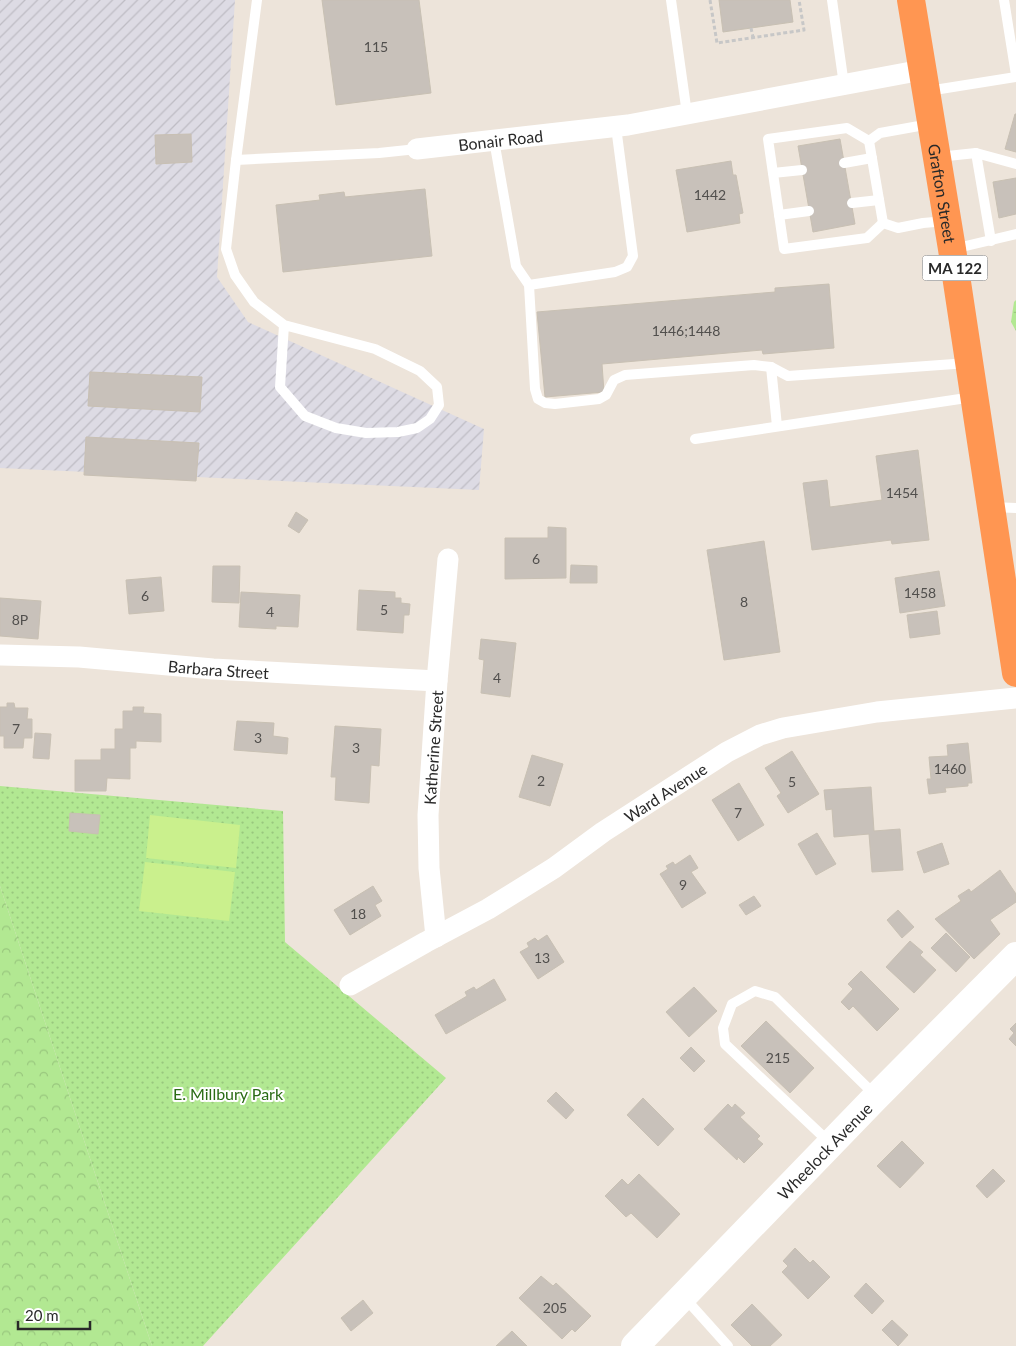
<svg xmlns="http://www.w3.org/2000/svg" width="1016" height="1346" viewBox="0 0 1016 1346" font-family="Lato,sans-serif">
<defs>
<pattern id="industrial-furrows" width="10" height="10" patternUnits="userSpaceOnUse" patternTransform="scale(1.25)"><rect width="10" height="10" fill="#dddbe4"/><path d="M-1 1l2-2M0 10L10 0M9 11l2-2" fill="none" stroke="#bebcc4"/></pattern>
<pattern id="forest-crowns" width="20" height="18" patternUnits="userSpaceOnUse" patternTransform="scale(1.25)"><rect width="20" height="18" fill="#b2e892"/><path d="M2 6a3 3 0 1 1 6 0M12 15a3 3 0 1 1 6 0" fill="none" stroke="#99c77e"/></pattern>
<pattern id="wetland-marsh" width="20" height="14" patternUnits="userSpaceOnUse" patternTransform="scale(1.25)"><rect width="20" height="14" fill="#b2e892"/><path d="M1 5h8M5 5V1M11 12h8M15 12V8" fill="none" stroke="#99c77e"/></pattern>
<pattern id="park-dots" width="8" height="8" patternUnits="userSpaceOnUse" patternTransform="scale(1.25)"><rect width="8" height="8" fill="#b2e892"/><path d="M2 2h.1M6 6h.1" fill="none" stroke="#99c77e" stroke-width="1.8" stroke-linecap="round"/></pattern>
</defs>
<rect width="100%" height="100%" fill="#ede4da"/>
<path fill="url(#industrial-furrows)" d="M0,0h235l-18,277 31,45 236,107 -5,61 -479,-22z"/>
<path fill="url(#forest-crowns)" d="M0,886l152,460h-152z"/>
<path fill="url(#wetland-marsh)" d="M1016,300v31l-5,-9 3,-20z"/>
<path fill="url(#park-dots)" d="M0,786l283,25 2,131 161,136 -243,268h-51l-152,-460z"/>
<g fill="#caf08d">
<path d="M150,815l90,10 -4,43 -90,-10z"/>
<path d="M145,862l90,10 -6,49 -90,-10z"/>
</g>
<g fill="#c8c1ba" stroke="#c8c0b3">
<path d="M322,0h97l12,93 -95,12z"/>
<path d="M719,0h71l3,22 -70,10z"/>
<path d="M1015,114h1v38l-11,-3z"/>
<path d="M191,134l1,28 -36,2 -1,-29z"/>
<path d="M840,139l15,85 -42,8 -15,-86z"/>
<path d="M731,161l2,14h3l7,38 -4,1 1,9 -53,9 -11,-62z"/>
<path d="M1016,178v36l-17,4 -6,-36z"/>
<path d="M425,189l7,67 -149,16 -7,-67 44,-5 -1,-5 25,-3 1,5z"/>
<path d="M829,284l5,64 -71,6 -1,-4 -160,14 2,28 -59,5 -8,-85 238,-20v-4z"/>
<path d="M90,372l112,5 -2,35 -112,-6z"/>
<path d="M86,437l113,6 -3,38 -112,-6z"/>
<path d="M918,450l11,90 -37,4 -1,-4 -79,10 -9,-67 24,-3 3,27 52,-7 -6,-44z"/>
<path d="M296,512l12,8 -9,13 -11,-7z"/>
<path d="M548,527l18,1v50l-61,1v-41h43z"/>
<path d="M764,541l16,111 -56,8 -17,-110z"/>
<path d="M571,565l26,1v17h-27z"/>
<path d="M213,566h27l-1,37 -27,-1z"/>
<path d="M939,571l6,35 -45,7 -5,-35z"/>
<path d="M161,577l3,34 -35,3 -3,-34z"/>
<path d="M359,590l36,2v6h6v5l9,1 -1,11h-5l-1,18 -46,-3z"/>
<path d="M241,592l59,3 -2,32 -22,-1v3l-37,-2z"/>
<path d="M0,598l41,3 -3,38 -38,-3z"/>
<path d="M937,611l3,23 -30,4 -3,-23z"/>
<path d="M481,639l35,4 -6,54 -29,-4 3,-33 -5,-1z"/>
<path d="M7,703h7l1,5h13l-1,11h5v19h-8l-1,10h-19v-12h-4v-29h7z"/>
<path d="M133,707h11l-1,6 18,1v28l-25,-1v7h-6v31l-23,-1 -1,13h-31v-31h26v-11h14v-20h8v-18h10z"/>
<path d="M237,721l37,2 -1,13 15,2 -1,16 -53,-4z"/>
<path d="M335,726l46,3 -2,37 -8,-1 -2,38 -34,-3 1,-23h-5z"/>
<path d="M35,733l16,1 -2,25 -16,-1z"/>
<path d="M968,743l4,40h-4v3l-23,2 1,4 -17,2 -2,-15h4l-2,-22 19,-1 -1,-11z"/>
<path d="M792,751l27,43 -31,19 -11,-17 4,-3 -16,-25z"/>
<path d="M532,755l31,9 -13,42 -31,-9z"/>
<path d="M739,783l25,42 -26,16 -26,-41z"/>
<path d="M871,787l3,44 26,-2 3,41 -31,2 -3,-38 -35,3 -2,-28 -6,1 -2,-20z"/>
<path d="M70,813l30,2 -2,19 -29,-3z"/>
<path d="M817,833l19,31 -20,11 -18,-31z"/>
<path d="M942,843l7,21 -25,9 -7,-21z"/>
<path d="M690,855l8,13 -7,4 15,21 -24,15 -22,-34 8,-5 -2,-3 7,-4 2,3z"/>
<path d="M1000,870l16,24v8l-26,18 10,14 -26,25 -39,-40 26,-18 -3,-5 11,-7 2,3z"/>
<path d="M373,886l9,15 -7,4 6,11 -31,19 -16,-25z"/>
<path d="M754,896l7,10 -15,9 -7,-10z"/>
<path d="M898,910l16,17 -12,11 -15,-18z"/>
<path d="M946,933l24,24 -14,15 -25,-24z"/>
<path d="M547,935l17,27 -26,17 -18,-27 9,-5 -2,-4 8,-5 3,3z"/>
<path d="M910,941l13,11 -3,3 16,15 -22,23 -28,-26z"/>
<path d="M861,971l38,38 -22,22 -24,-25 -4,4 -8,-8 12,-13 -5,-5z"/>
<path d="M494,979l12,21 -60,34 -11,-19 32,-19 -2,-4 9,-5 2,3z"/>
<path d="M694,987l23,24 -28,26 -23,-25z"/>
<path d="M766,1021l48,47 -24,25 -49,-47z"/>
<path d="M1016,1023v23l-7,-7 5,-6 -4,-4z"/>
<path d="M691,1047l14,14 -11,11 -14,-14z"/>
<path d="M556,1092l18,18 -8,9 -19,-18z"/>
<path d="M643,1098l31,31 -16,17 -31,-31z"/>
<path d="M728,1104l4,4 3,-4 10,9 -5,4 20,19 -3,3 6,5 -19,19 -6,-6 -1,3 -33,-31z"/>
<path d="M902,1141l22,22 -24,25 -23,-22z"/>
<path d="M993,1169l12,12 -18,17 -11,-12z"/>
<path d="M639,1174l41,40 -23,24 -26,-25 -5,4 -21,-21 17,-17 6,6z"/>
<path d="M795,1248l15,15 3,-3 17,17 -22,22 -26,-27 6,-6 -5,-5z"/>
<path d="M541,1276l12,10 3,-3 35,33 -16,16 -3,-3 -10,10 -43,-41z"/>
<path d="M866,1283l18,18 -12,13 -18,-18z"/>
<path d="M363,1300l10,13 -22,18 -10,-13z"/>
<path d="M752,1304l30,31 -12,11h-18l-21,-21z"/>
<path d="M892,1320l16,15 -10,11 -16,-16z"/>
<path d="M512,1331l15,15h-31z"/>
</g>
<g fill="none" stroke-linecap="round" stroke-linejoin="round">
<g stroke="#c7c7c7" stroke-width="3" stroke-dasharray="4 2.5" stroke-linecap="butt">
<path d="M710,0l7,43 87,-13 -5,-30"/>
<path d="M751,28l2,9"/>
</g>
<g stroke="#fff" stroke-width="10">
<path d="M257,0l-21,160 143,-7 38,-4"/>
<path d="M671,0l16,114"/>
<path d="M832,0l12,85"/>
<path d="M1004,0l12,75"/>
<path d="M928,91l88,-14"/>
<path d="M930,124l-50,9 -11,8 14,82 15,5 25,-5 23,-2"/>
<path d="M494,140l22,126 13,19 6,104 3,10 7,4 10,1 44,-5 7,-4 8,-15 11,-5 129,-10 17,2 17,9 180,-13"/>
<path d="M869,141l-22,-13 -79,11 16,110 83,-11 16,-15"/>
<path d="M976,153l15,88"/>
<path d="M938,157l38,-4 40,11"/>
<path d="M236,160l-10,89 9,26 19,27 30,23 91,24 45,22 17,16 2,18 -9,14 -13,9 -19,4 -32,1 -30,-5 -31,-12 -25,-29 4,-62"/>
<path d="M844,163l28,-5"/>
<path d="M773,173l29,-3"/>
<path d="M852,203l27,-3"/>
<path d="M779,215l30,-4"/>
<path d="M953,249l63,-15"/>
<path d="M529,285l86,-13 12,-5 6,-11 -17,-129"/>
<path d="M771,367l6,59"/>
<path d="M695,439l278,-42"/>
<path d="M992,507l24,1"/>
<path d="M830,1143l-105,-99 -2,-16 9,-24 23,-13 20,6 100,98"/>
<path d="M684,1297l44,49"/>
</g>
<g stroke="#fff" stroke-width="21">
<path id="s1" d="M417,149l211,-24 294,-55"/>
<path id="s2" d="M0,655l79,2 134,12 224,12"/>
<path id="s3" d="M436,937l-7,-69 -1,-53 9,-134 11,-122"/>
<path id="s4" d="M350,985l76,-43 62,-33 66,-41 49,-36 124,-80 33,-17 23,-7 94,-16 139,-14"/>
</g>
<path stroke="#fff" stroke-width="28" id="s5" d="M635,1346l239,-247 142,-143"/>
<path stroke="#ff9652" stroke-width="28" id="s6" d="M911,0l41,249 64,424"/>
</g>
<g text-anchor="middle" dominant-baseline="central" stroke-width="4" stroke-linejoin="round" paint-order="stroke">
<g font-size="14" fill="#514f4d">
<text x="376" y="46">115</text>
<text x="710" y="194">1442</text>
<text x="686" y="330">1446;1448</text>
<text x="902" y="492">1454</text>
<text x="536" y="558">6</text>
<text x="920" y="592">1458</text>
<text x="145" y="595">6</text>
<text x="744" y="601">8</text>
<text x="384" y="609">5</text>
<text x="270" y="611">4</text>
<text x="20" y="619">8P</text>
<text x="497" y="677">4</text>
<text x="16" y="728">7</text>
<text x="258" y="737">3</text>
<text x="356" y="747">3</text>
<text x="950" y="768">1460</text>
<text x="541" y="780">2</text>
<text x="792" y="781">5</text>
<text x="738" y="812">7</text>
<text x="683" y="884">9</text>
<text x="358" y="913">18</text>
<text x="542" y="957">13</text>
<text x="778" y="1057">215</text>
<text x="555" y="1307">205</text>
</g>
<rect fill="#fff" stroke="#696969" stroke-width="1" x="922.5" y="255.5" width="65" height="25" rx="4"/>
<g font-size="15" font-weight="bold" fill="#292929">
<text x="955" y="268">MA 122</text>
</g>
<g font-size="16" fill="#292929" stroke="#fff">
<text stroke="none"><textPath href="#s1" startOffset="84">Bonair Road</textPath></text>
<text stroke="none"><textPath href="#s6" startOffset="196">Grafton Street</textPath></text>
<text stroke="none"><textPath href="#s2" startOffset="219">Barbara Street</textPath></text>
<text stroke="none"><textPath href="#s3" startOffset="190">Katherine Street</textPath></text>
<text stroke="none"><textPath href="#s4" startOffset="370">Ward Avenue</textPath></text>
<text stroke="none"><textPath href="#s5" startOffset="272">Wheelock Avenue</textPath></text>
</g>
<g font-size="16" fill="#2a6b15" stroke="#fff">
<text x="228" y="1093">E. Millbury Park</text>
</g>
</g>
<path d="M18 1321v8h72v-8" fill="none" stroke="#292929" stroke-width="2.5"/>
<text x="25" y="1321" font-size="15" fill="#292929" stroke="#ffffff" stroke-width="4" paint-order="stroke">20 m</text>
</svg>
